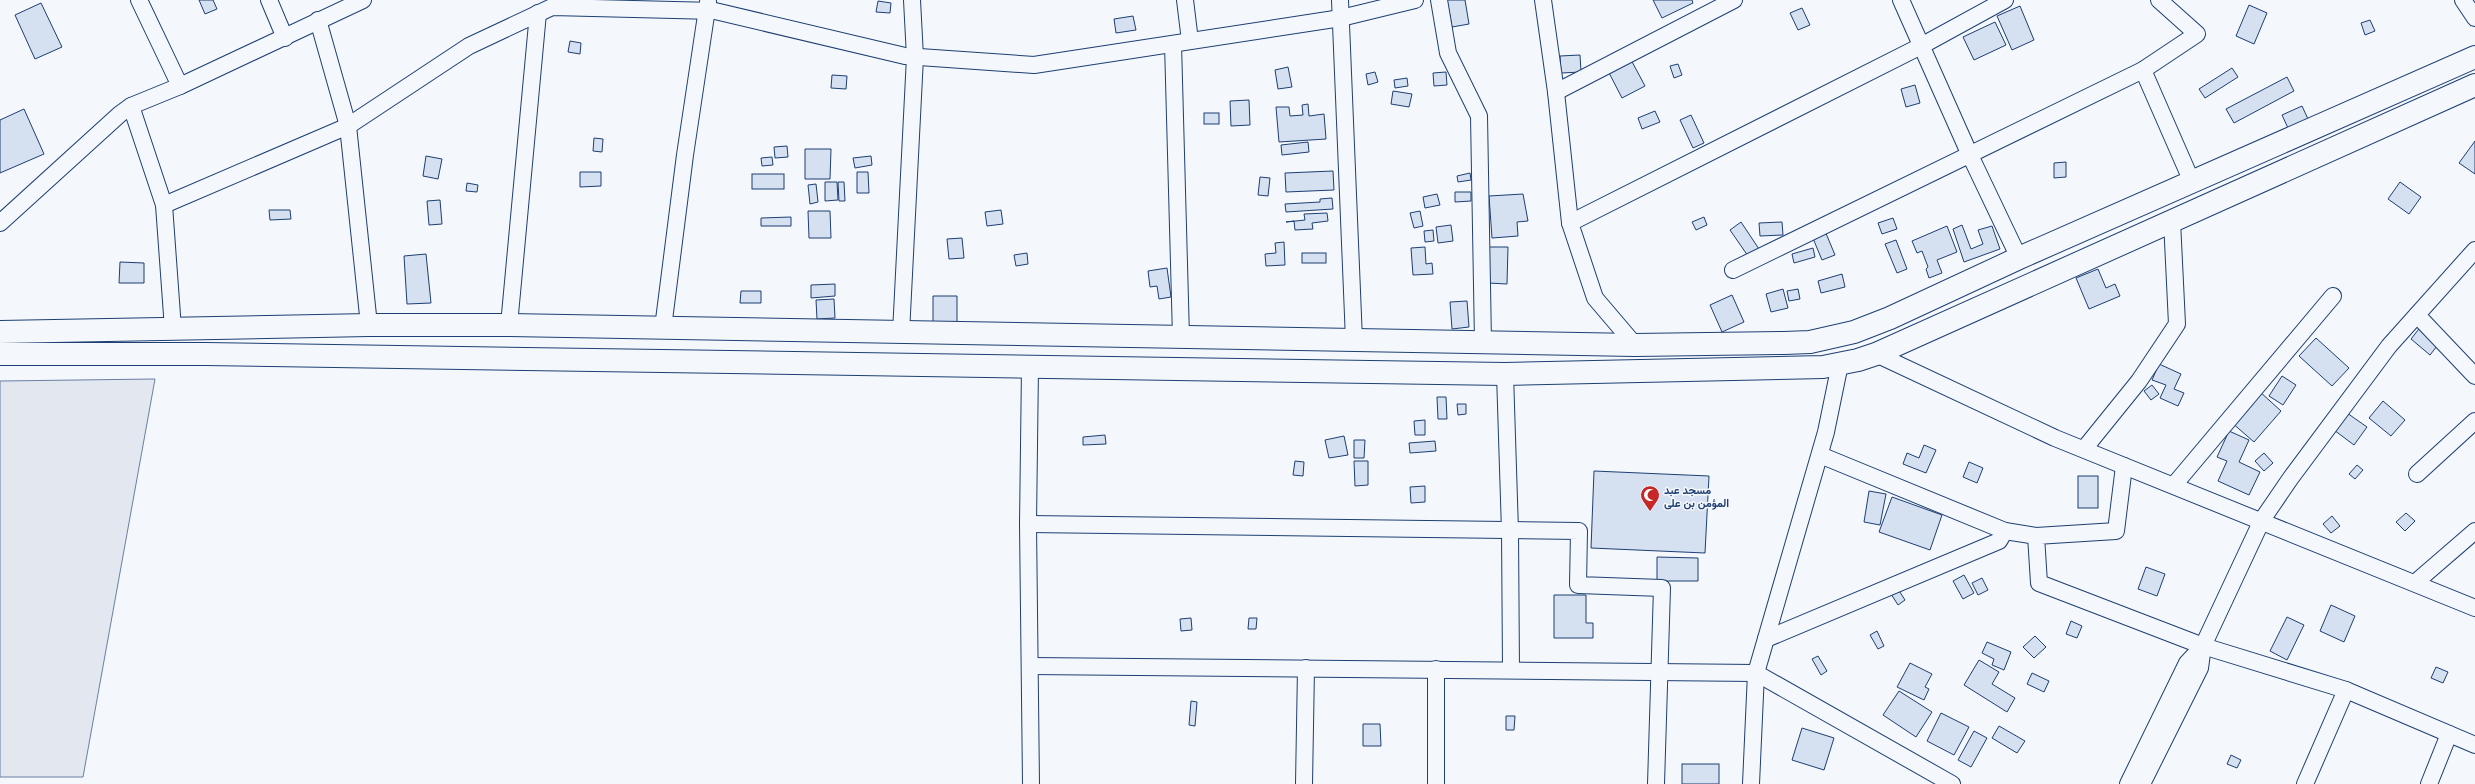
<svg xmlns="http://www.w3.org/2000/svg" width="2475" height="784" viewBox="0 0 2475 784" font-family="'Noto Serif',Vazirmatn,serif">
<rect width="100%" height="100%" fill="#f4f7fb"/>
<path fill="#e3e8f0" stroke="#687fa3" d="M155,379l-72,398h-83v-396z"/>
<g fill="#d5e0f0" stroke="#1d3f73">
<path d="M199,0h14l4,9 -12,5z"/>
<path d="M1447,0h18l4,24 -17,3z"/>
<path d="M1653,0h39l1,3 -31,15z"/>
<path d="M878,1l13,2 -1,10 -14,-1z"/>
<path d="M41,3l21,44 -27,12 -20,-44z"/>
<path d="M2249,5l18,8 -13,31 -18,-8z"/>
<path d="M2020,6l14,34 -22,10 -15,-34z"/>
<path d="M1802,8l8,17 -12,5 -8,-17z"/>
<path d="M1133,16l3,14 -20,3 -2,-14z"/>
<path d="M2370,20l5,11 -10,4 -4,-12z"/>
<path d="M1995,22l11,23 -32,15 -11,-23z"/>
<path d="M570,41l11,2 -1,11 -12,-2z"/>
<path d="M1580,55l1,17 -20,1 -1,-17z"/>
<path d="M1629,56l16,30 -23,12 -16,-31z"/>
<path d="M1678,64l4,11 -8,3 -4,-12z"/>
<path d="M1288,67l4,20 -14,2 -3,-19z"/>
<path d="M2232,68l6,9 -33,21 -6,-9z"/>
<path d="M1375,72l3,10 -10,3 -2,-11z"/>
<path d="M1446,72l1,13 -13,1 -1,-13z"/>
<path d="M832,75l15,1 -1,13 -15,-1z"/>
<path d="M2287,77l7,14 -60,32 -8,-14z"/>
<path d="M1407,78l1,8 -13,2 -1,-8z"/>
<path d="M1915,85l5,18 -14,4 -5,-18z"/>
<path d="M1393,91l19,3 -3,13 -18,-3z"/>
<path d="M1249,100l1,25 -19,1 -1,-25z"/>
<path d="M1308,104l1,12 15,-2 2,25 -47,3 -3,-35h13l1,9 13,-1 -1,-10z"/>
<path d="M2302,106l6,13 -20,9 -6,-13z"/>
<path d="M24,109l20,45 -44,19v-53z"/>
<path d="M1655,111l5,11 -18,7 -4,-11z"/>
<rect x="1204" y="113" width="15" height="11"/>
<path d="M1691,115l13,28 -11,5 -13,-28z"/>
<path d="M594,138l9,1 -1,13 -9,-1z"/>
<path d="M2475,141v33l-16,-11z"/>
<path d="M1308,142l1,10 -27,3 -1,-10z"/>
<path d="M787,146l1,11 -13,1 -1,-11z"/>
<path d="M805,149h26l-1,30h-25z"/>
<path d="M426,156l16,3 -4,20 -15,-3z"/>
<path d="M871,156l1,9 -17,3 -2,-10z"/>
<path d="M772,157l1,8 -11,1 -1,-8z"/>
<path d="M2066,162v15l-12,1v-15z"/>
<path d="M1333,171l1,19 -48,2 -1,-19z"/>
<path d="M580,172h21v14l-21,1z"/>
<path d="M857,172h11l1,21h-12z"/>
<path d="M1470,173l1,7 -13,2 -1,-6z"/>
<rect x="752" y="174" width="32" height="15"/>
<path d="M1260,177l10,1 -2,18 -10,-1z"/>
<path d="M825,182h12l1,18 -13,1z"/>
<path d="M838,182h6l1,19h-6z"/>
<path d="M2400,182l21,15 -12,17 -21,-15z"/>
<path d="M467,183l11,2 -1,7 -11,-1z"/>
<path d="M816,184l2,18 -8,2 -2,-19z"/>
<path d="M1455,192h16v9l-16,1z"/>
<path d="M1437,194l3,11 -15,3 -2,-11z"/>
<path d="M1523,194l5,27 -11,1 1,14 -26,2 -3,-42z"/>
<path d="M1332,198l1,11 -47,3 -1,-8 35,-2v-3z"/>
<path d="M440,200l2,24 -13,1 -2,-24z"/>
<path d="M269,210h21l1,9 -21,1z"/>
<path d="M1001,210l2,14 -16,2 -2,-14z"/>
<path d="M808,211h22l1,27h-22z"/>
<path d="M1420,211l3,15 -9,2 -4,-15z"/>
<path d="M1327,213l1,8 -16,2 1,6 -18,1 -1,-9 -8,1 19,-2 -1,-6z"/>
<path d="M791,217v9h-30v-8z"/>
<path d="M1704,217l3,8 -11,5 -4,-8z"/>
<path d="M1893,218l4,11 -15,5 -4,-11z"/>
<path d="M1741,222l18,27 -11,7 -18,-26z"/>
<path d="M1782,222l1,13 -23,1 -1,-13z"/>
<path d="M1451,225l2,16 -15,2 -2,-16z"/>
<path d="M1962,225l9,24 12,-5 -5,-14 14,-4 8,23 -36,13 -11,-33z"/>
<path d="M1947,226l10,26 -20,8 5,13 -13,5 -3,-9 2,-2 -6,-16 -5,2 -5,-12z"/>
<path d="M1433,230l1,11 -9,1 -1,-11z"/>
<path d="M1825,231l10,24 -13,5 -10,-24z"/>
<path d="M962,238l2,20 -15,1 -2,-20z"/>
<path d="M1896,240l11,29 -10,4 -12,-29z"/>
<path d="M1284,242l1,23 -19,1 -1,-12 11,-1 -1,-10z"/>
<path d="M1425,247l1,17 6,-1 1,11 -20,1 -2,-27z"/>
<path d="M1489,247h19l-1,37 -19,-1z"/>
<path d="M1813,248l2,9 -21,6 -2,-9z"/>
<path d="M1027,253l1,11 -12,2 -2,-11z"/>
<rect x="1302" y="253" width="24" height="10"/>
<path d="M426,254l5,49 -24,1 -3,-48z"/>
<path d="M120,262l24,1v20h-25z"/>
<path d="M1167,268l4,29 -12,2 -2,-13 -7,1 -2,-16z"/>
<path d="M2098,269l8,19 9,-4 5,12 -31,13 -13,-31z"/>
<path d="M1842,274l3,13 -24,6 -3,-12z"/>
<path d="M835,284v12l-24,2v-13z"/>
<path d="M1783,289l5,19 -17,4 -5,-18z"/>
<path d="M1798,289l2,10 -11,2 -2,-10z"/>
<path d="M741,291h20v12h-21z"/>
<path d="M1732,295l12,27 -22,10 -12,-27z"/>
<path d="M933,296h24v27l-24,1z"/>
<path d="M834,299l1,19 -18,1 -1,-19z"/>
<path d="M1467,301l2,26 -17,2 -2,-27z"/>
<path d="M2422,325l19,16 -11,14 -19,-16z"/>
<path d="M2316,338l33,30 -17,18 -33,-30z"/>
<path d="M2159,364l22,10 -7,15 10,4 -6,13 -18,-8 6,-13 -14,-5z"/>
<path d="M2282,376l14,9 -13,20 -14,-9z"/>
<path d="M2152,385l7,9 -8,6 -7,-9z"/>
<path d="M2259,391l22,20 -27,31 -23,-20z"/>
<path d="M1437,397h9l1,22h-9z"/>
<path d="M2383,401l22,19 -14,16 -22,-18z"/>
<path d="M1457,404h9v10l-8,1z"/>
<path d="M2347,413l20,14 -13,18 -20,-15z"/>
<path d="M1425,420v15h-10l-1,-14z"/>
<path d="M2229,431l20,9 -10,22 21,10 -11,23 -31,-14 9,-20 -10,-4z"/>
<path d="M1105,435l1,9 -23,1v-8z"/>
<path d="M1344,436l4,19 -19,3 -4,-18z"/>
<path d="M1354,440h11l-1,18h-10z"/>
<path d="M1435,441l1,10 -26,2 -1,-10z"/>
<path d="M1924,445l12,5 -10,23 -23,-9 4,-11 12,5z"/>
<path d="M2264,453l9,10 -9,8 -9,-10z"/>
<path d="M1295,461l9,1 -1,14 -10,-1z"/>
<path d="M1354,461h14v24l-13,1z"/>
<path d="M1969,462l14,6 -6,15 -14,-6z"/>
<path d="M2357,465l6,5 -8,9 -6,-5z"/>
<path d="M1594,471l115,5 -4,77 -114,-5z"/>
<rect x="2078" y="476" width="20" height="32"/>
<path d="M1425,486v16l-14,1 -1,-16z"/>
<path d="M1869,491l17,3 -6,31 -16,-3z"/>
<path d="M1892,497l50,18 -12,35 -51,-18z"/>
<path d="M2406,513l9,8 -10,10 -9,-9z"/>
<path d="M2332,516l8,10 -9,7 -8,-9z"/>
<path d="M1657,557l41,1v23h-41z"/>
<path d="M2146,567l19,7 -8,22 -19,-7z"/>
<path d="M1964,575l10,18 -11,6 -10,-18z"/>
<path d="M1982,578l6,12 -10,5 -6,-12z"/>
<path d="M1898,589l7,11 -7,5 -7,-11z"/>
<path d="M1554,595h32v28h7v15h-39z"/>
<path d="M2331,605l24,11 -11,26 -24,-11z"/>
<path d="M2287,617l17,8 -17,35 -17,-9z"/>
<path d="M1191,618l1,12 -11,1 -1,-12z"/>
<path d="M1249,618h8l-1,11h-8z"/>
<path d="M2071,621l11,5 -5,12 -11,-4z"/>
<path d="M1877,631l7,15 -6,3 -8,-14z"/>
<path d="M2035,636l11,11 -12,11 -11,-11z"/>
<path d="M1987,642l24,10 -7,18 -12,-5 2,-6 -12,-6z"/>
<path d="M1818,656l9,15 -6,4 -9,-16z"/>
<path d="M1979,660l20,12 -7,12 23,14 -8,14 -43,-27z"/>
<path d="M1910,663l22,11 -7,13 4,2 -5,11 -27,-13z"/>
<path d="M2436,667l12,5 -5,11 -12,-5z"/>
<path d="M2032,673l17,8 -5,11 -17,-8z"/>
<path d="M1899,691l33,21 -16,25 -33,-22z"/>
<path d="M1191,701l6,1 -2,24 -6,-1z"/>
<path d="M1941,713l28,14 -15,28 -27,-14z"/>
<path d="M1506,716h9l-1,14h-8z"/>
<path d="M1363,724h17l1,22h-18z"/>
<path d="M1999,726l26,15 -8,12 -25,-15z"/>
<path d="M1802,728l32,10 -10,32 -32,-10z"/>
<path d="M1974,731l13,7 -16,29 -13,-7z"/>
<path d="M2231,755l10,5 -4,8 -10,-4z"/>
<rect x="1682" y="764" width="37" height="20"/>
</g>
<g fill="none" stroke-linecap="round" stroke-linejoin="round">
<g stroke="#1d3f73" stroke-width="18">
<g id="street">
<path d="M139,0l41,86"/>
<path d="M269,0l16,38"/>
<path d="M1185,0l5,41"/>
<path d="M1340,0l14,340"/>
<path d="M1439,0l9,53 31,63 4,226"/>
<path d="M1543,0l13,92 14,131 25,75 40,47"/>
<path d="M1901,0l68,153 50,105"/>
<path d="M2463,0l12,18"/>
<path d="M318,20l30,106 21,199"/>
<path d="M1173,44l8,293"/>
<path d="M2143,70l49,112"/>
<path d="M1556,92l178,-92"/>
<path d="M131,106l33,99 9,124"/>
<path d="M164,205l184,-79 121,-80 83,-39 163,4 190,45 129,9 307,-47 74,-18"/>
<path d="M0,223l120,-109 11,-8 49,-20 183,-86"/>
<path d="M1570,223l351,-177 84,-46"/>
<path d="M1733,270l410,-200 54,-36 -38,-34"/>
<path d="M2417,315l58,61"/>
<path d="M509,325l29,-312"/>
<path d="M663,328l22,-173 23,-153"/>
<path d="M901,333l14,-276 -3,-57"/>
<path d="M1876,354l179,84 420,170"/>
<path d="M1030,367l-2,157 3,260"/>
<path d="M1505,374l5,157 1,139"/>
<path d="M2084,449l55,-68 38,-57 -5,-103"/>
<path d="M1820,455l185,76 31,5"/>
<path d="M2124,466l-8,65 -80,5 3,47 164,63 143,44"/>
<path d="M2417,474l58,-53"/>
<path d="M2174,485l159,-189"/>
<path d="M1028,524l551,7 -1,54 84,3 -6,196"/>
<path d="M2416,582l59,-51"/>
<path d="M1766,639l233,-98 6,-10"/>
<path d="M1030,666l726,7 196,111"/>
<path d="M1436,669v115"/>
<path d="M1304,784l2,-116"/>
<path d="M1751,784l5,-111 70,-241 14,-68"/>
<path d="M2128,784l59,-121 16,-17"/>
<path d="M2142,784l58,-116 3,-22 59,-126 28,-41 99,-133 86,-96"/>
<path d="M2305,784l41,-94 129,55"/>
<path d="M2429,784l20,-50"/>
</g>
</g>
<g stroke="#1d3f73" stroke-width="24">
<g id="primary">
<path d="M0,332l369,-7h140l1126,20 149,-2 26,-1 44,-10 36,-14 129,-60 456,-201"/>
<path d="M0,354h205l1300,20 318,-7 35,-7 18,-6 599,-269"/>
</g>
</g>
<use href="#street" stroke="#f4f7fb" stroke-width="16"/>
<use href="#primary" stroke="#f4f7fb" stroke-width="22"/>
</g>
<defs>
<g id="mosque-pin" transform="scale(1)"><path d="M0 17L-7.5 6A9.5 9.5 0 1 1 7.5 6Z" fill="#c62828" stroke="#f4f7fb"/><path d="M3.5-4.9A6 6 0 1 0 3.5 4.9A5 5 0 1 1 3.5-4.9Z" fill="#fff"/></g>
</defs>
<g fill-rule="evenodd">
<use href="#mosque-pin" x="1650" y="495"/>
</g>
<g text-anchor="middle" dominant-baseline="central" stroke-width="3" stroke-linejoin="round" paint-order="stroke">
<g font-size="11" font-weight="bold" fill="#1d3f73" stroke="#f4f7fb" text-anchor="start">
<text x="1664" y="489">مسجد عبد<tspan x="1664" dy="13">المؤمن بن على</tspan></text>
</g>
</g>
</svg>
